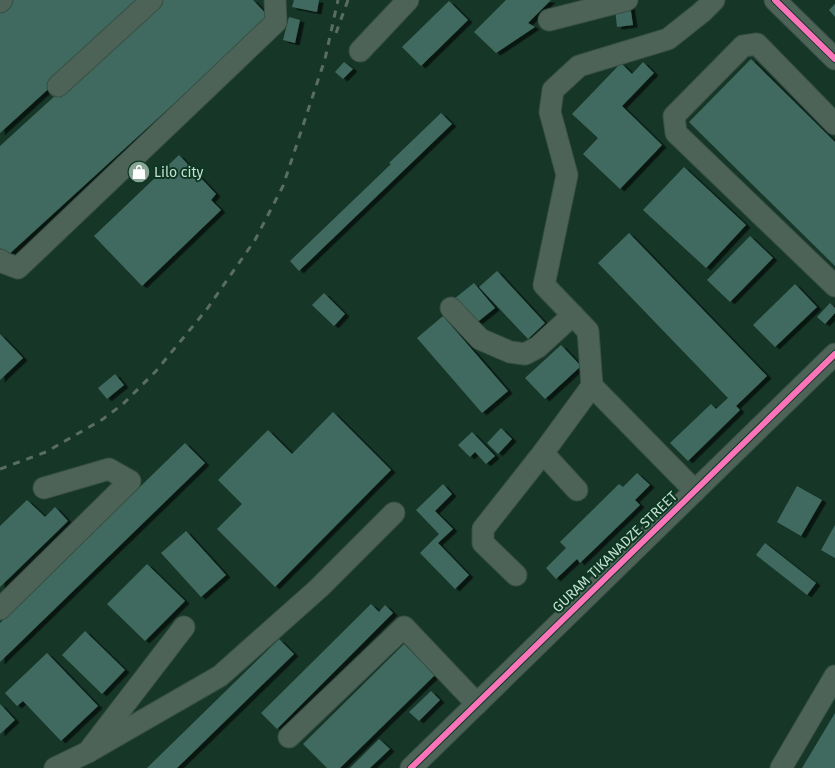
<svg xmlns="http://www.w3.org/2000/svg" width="835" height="768" viewBox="0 0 835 768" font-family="'Fira Sans',sans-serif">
<defs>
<filter id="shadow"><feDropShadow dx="4.5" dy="2.5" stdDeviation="0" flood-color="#0009"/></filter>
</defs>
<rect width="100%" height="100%" fill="#163628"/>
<g fill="#406b60" filter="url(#shadow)">
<path d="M8,0h138l-146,133v-126z"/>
<path d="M160,0h93l16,17 -262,239 -7,-8v-102z"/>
<path d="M294,0h25l-2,12 -25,-5z"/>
<path d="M506,0h45l-23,23 7,4 -39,26 -22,-21z"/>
<path d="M449,1l19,19 -47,46 -19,-19z"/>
<path d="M835,4v13l-6,-7z"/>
<path d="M630,5l3,20 -16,2 -2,-19z"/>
<path d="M289,17l11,3 -5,23 -12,-3z"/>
<path d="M751,59l84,83v124l-146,-144z"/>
<path d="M344,62l9,7 -10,10 -8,-7z"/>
<path d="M643,62l11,11 -32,33 40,39 -42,44 -37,-35 15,-16 -26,-24 49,-51 11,11z"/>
<path d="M441,113l11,11 -153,147 -9,-10 101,-97 -2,-1z"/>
<path d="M179,155l37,39 -5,6 10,10 -79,76 -48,-50z"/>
<path d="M684,167l62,58 -40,43 -63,-58z"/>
<path d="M629,233l138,143 -31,30 4,4 -52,51 -18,-18 41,-39 5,5 12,-11 -130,-135z"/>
<path d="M750,236l23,22 -43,44 -23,-22z"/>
<path d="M497,271l48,52 -17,16 -49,-52z"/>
<path d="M474,283l21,25 -20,16 -21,-25z"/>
<path d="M795,284l22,23 -42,40 -22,-22z"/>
<path d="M324,293l21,21 -11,12 -22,-21z"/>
<path d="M830,303l5,5v5l-10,11 -8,-7z"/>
<path d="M443,316l65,75 -26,22 -65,-75z"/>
<path d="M0,334l23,24 -23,22z"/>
<path d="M561,345l20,21 -36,33 -20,-21z"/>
<path d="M115,374l9,11 -17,14 -9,-11z"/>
<path d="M333,412l58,58 -116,117 -58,-58 25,-25 -24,-24 50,-50 24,24z"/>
<path d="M501,428l11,11 -14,15 -11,-11z"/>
<path d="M472,432l23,24 -9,8 -11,-12 -5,5 -12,-12z"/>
<path d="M185,443l20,20 -205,199v-39z"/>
<path d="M637,473l13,12 -15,15 5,5 -60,58 -3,-4 -21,20 -10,-11 20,-20 -6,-6 59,-58 4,3z"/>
<path d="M443,484l9,10 -17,17 18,18 -15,14 31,32 -14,14 -35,-36 19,-19 -23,-24z"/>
<path d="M797,486l25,14 -21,36 -24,-14z"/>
<path d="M27,500l18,17 10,-10 13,14 -68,66v-61z"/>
<path d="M835,525v33l-14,-8z"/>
<path d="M186,531l40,44 -25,22 -40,-44z"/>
<path d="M765,543l51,40 -9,12 -51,-40z"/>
<path d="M147,564l38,37 -40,40 -38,-37z"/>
<path d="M371,604l8,8 6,-7 8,8 -116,116 -16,-16z"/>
<path d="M85,631l40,39 -23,24 -40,-39z"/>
<path d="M279,639l15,15 -117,114h-30z"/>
<path d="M404,644l31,31 -95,93h-13l-24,-24z"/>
<path d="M47,653l51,53 -37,35 -38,-40 -6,5 -12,-13z"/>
<path d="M431,691l9,9 -21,21 -10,-9z"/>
<path d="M0,704l15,16 -15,14z"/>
<path d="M835,713v55h-33z"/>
<path d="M379,739l11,10 -20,19h-20z"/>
</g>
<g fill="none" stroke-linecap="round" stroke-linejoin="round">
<g stroke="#385044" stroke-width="23">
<g id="minor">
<path d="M775,0l60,59"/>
<path d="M0,2l2,-2"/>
<path d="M549,20l78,-20"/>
<path d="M360,51l48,-51"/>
<path d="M58,86l94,-86"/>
<path d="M835,124l-78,-80 -14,2 -69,70 2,17 159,153"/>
<path d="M0,260l2,2 16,6 258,-246 -1,-22"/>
<path d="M451,308l29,31 30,13 15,2 13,-7 35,-32"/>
<path d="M577,490l-34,-37 49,-67"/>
<path d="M695,491l-103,-105 -4,-55 -44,-46 23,-110 -17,-63 3,-22 26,-24 89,-27 34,-27 12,-12"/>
<path d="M516,575l-33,-32v-14l60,-76"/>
<path d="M0,609l130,-128 -21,-12 -65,19"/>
<path d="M289,737l115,-110 73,77"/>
<path d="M88,752l132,-76 99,-88 75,-75"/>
<path d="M55,768l33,-16 96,-125"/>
<path d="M411,768l424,-414"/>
<path d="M781,768l54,-92"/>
</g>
</g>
<use href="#minor" stroke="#4e6358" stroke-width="21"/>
<g stroke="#5a6d64" stroke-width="3" stroke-dasharray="7 7" stroke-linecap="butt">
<path d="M336,33l12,-33"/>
<path d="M0,469l46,-17 57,-33 20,-15 33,-33 51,-62 48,-69 28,-54 42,-127 13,-59"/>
</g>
<g stroke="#0d3723" stroke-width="8">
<g id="cycleway">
<path d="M775,0l60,59"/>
<path d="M411,768l424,-414"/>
</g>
</g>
<use href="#cycleway" stroke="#fb73b8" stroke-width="6"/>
</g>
<defs>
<g id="shop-disc" transform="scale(1.15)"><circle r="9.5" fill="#87a495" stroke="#0d3723"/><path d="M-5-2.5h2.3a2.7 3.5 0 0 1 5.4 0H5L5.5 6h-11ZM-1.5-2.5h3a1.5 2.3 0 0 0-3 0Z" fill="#fff"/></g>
</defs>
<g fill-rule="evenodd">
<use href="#shop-disc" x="139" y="172"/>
</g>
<g text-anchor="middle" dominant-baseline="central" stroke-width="4" stroke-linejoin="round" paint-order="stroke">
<g font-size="14" fill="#c4e0cf" stroke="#0d3723" text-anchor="start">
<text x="154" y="172">Lilo city</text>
</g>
<g font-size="14" fill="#c4e0cf" stroke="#0d3723">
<text transform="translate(615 552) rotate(-44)">GURAM TIKANADZE STREET</text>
</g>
</g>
</svg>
